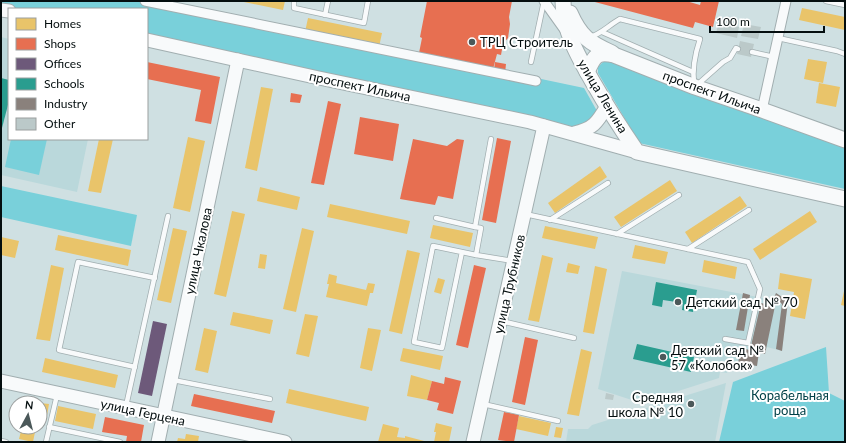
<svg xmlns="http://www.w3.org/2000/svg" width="846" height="443" viewBox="0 0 846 443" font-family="Lato,sans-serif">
<rect width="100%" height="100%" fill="#cfe0e2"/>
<g fill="#bad8db">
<path d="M1,37l8,2v100h79l-11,53 -76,-17z"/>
<path d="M622,271l151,29 3,-7 12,8 -6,50 -15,-4 -2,7 -6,-2 -2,14 -27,-5 -3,12 -7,-1 -1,6 -78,25 -43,-14z"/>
<path d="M726,383l-11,59h-149l2,-13h20l4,-4z"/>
</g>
<g fill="#79d0da">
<path d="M1,1h154l264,52 165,35 13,23 -3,9 -20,8 -427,-91v-28h-130l-16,-3z"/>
<path d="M606,59l239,88v42l-206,-46 -41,-70v-6z"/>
<path d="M11,139h36l-8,36 -34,-8z"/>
<path d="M1,186l136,29 -6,31 -130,-29z"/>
<path d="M826,347l3,46 16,8v41h-126l14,-60z"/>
</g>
<g fill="#e9c46a">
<path d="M239,1h46l-2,9z"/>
<path d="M802,8l43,9v13l-46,-10z"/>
<path d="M308,18l74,15 -3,14 -74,-15z"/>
<path d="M808,59l19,3 -4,21 -19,-4z"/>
<path d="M819,83l21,4 -4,20 -20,-4z"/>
<path d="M261,87l12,2 -16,82 -12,-3z"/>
<path d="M188,137l17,4 -15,71 -17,-4z"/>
<path d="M99,139h14l-12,54 -13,-2z"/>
<path d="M600,166l7,11 -52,36 -7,-10z"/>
<path d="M670,180l7,11 -56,36 -7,-10z"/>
<path d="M260,187l40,10 -3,13 -40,-9z"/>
<path d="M740,196l7,10 -55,37 -7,-11z"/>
<path d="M330,204l80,17 -3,13 -80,-17z"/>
<path d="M232,211l13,3 -19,83 -12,-3z"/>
<path d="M810,211l7,11 -57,38 -7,-11z"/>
<path d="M433,225l40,8 -3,14 -40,-9z"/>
<path d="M545,226l53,11 -3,12 -53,-11z"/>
<path d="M173,228l14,3 -16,72 -14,-3z"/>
<path d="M302,228l12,3 -18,81 -13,-3z"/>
<path d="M58,235l73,15 -3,16 -73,-16z"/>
<path d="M1,237l18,4 -4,17 -14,-3z"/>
<path d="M635,245l33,7 -3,12 -33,-6z"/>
<path d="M407,250l13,3 -18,81 -13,-3z"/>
<path d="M260,254l7,1 -2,14 -7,-1z"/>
<path d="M542,255l11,3 -14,64 -11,-2z"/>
<path d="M704,260l33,7 -2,12 -33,-7z"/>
<path d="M568,263l12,3 -2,8 -12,-2z"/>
<path d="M51,265l13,3 -14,73 -14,-2z"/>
<path d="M595,266l12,3 -13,65 -11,-2z"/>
<path d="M780,273l32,6 -7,40 -15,-3 4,-24 -16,-3z"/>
<path d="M329,274l8,2 -1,7 30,7 2,-7 7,1 -2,9h-3l-3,13 -41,-9 3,-13h-2z"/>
<path d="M438,278l7,2 -4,14 -7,-2z"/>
<path d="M844,291h1v15l-4,-1z"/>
<path d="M233,312l40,8 -3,14 -40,-9z"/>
<path d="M305,314l13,2 -9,41 -13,-3z"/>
<path d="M204,328l13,3 -9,42 -13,-3z"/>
<path d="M368,328l13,2 -9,41 -12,-3z"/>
<path d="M403,348l40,8 -3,14 -40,-9z"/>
<path d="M581,349l11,3 -13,64 -12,-2z"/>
<path d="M45,358l73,17 -3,13 -73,-16z"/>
<path d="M411,375l21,6 -5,19 -20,-4z"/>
<path d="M289,389l80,18 -3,14 -80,-18z"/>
<path d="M40,403l9,1 -3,17 -6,-2z"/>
<path d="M58,406l38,8 -3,15 -38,-8z"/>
<path d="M519,416l32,7 -3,13 -32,-7z"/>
<path d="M436,423l16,4 -3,15h-15l2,-10h-2z"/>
<path d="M383,424l16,4 -2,9 8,1v-2l23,6h-50z"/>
<path d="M22,427h14l-3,15 -14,-3z"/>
<path d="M556,427l7,1 -2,10 -7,-1z"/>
<path d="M186,434l13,2 -1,6h-21l1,-4 7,1z"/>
</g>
<g fill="#e76f51">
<path d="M427,1h85l-3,16 1,7 -2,14 -5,6 -2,11 -4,-1 -4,15 -74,-16 3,-15 -2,-1z"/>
<path d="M591,1h95l14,4 1,-4h18l-6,26 -18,-5 -2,6z"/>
<path d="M147,62l73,15 -9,47 -16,-3 6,-31 -54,-11z"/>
<path d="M495,62l11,2 -1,9 -11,-3z"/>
<path d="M291,93l11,2 -2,8 -10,-1z"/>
<path d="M328,101l13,3 -17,81 -13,-2z"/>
<path d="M360,117l39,7 -6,37 -39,-7z"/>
<path d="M497,138l14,3 -15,82 -14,-3z"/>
<path d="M413,139l34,7 10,-7 7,1 -11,59 -15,-3 -3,9 -35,-6z"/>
<path d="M474,265l12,3 -18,80 -12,-3z"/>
<path d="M525,337l13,3 -13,65 -13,-3z"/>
<path d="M445,377l16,4 -8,33 -16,-4 2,-7 -12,-3 5,-19 12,3z"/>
<path d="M194,394l81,17 -3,12 -81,-17z"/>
<path d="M504,412l15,3 -5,27 -16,-2z"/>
<path d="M105,417l39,8 -3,17h-15l1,-6 -25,-4z"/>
</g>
<path fill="#6d597a" d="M153,321l14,3 -15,72 -14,-3z"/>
<g fill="#2a9d8f">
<path d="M1,78l8,2v21l-7,27z"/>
<path d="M656,282l41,8 -4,22 -11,-2 1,-7 -20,-3 -1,7 -10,-2z"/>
<path d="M637,344l57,13 -3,15 -58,-13z"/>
</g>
<g fill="#8a817c">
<path d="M743,293l7,2 -6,36 -8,-1z"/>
<path d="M776,293l12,8 -6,50 -6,-2 6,-45 -8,-6z"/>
<path d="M761,303l14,3 -10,48 -6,-2 -2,14 -19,-3 3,-15 9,2z"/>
</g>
<g fill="#bbc9c9">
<path d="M719,22l20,5 -2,11 -21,-5z"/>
<path d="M744,24l17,3 -3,12 -17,-3z"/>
<path d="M740,41l14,3 -3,13 -14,-3z"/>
<path d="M606,393l8,2 -1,5 -8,-1z"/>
</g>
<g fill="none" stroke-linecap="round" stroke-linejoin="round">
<g stroke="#a1aeb0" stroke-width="6">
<g id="lane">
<path d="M294,1v7l70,15 4,-22"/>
<path d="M826,1l19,4"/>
<path d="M325,15l3,-14"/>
<path d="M602,32l91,40"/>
<path d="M590,37c11,-3 19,-12 30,-18l80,20c-5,15 -8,29 -6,45"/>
<path d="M778,38l59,13 8,3"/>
<path d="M752,52l22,5"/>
<path d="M531,62l13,-61"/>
<path d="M697,85l26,-23 7,-4 6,-10 2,1"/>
<path d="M491,139l-16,88 6,1 -5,27 37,6"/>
<path d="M525,214l223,48 12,27 -12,54 -23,-4"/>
<path d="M436,218l39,9"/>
<path d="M550,220l58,-37"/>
<path d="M617,234l62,-39"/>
<path d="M688,249l61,-39"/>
<path d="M462,252l-20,96 -28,-6 19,-96 43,9"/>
<path d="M501,321l73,17"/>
<path d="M135,367l-76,-17 19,-88 77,16"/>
<path d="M173,380l97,19"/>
<path d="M483,404l75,17"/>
<path d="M126,406l42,-190"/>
<path d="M49,427l71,15"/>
<path d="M1,441l5,1"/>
<path d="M46,442l11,-47"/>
</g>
</g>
<g stroke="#a1aeb0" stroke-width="11">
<g id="street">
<path d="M145,1l391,80"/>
<path d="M544,1l20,28"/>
<path d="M762,110l24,-109"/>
</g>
</g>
<g stroke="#a1aeb0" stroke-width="15">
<g id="secondary">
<path d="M1,10l8,1"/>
<path d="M147,40l172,38 211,44 107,30"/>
<path d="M574,133c19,-4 23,-10 33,-27"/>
<path d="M1,381l284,61"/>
<path d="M158,442l80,-382"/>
<path d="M473,442l71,-316"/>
</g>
</g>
<g stroke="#a1aeb0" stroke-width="17">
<g id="primary">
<path d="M563,1c0,30 16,57 31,83 13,23 28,46 43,68l208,47"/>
<path d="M570,13c10,23 19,30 42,40"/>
<path d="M587,72c7,-16 10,-21 27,-17l81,32 67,23 83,30"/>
</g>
</g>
<use href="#lane" stroke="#f8fafb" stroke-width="4.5"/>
<use href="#street" stroke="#f8fafb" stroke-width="9"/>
<use href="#secondary" stroke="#f8fafb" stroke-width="13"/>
<use href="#primary" stroke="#f8fafb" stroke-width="15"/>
</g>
<g fill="#4b5859" stroke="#fff" stroke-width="1.5">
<circle cx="472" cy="42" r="4"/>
<circle cx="678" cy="302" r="4"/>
<circle cx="663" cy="357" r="4"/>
<circle cx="691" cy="404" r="4"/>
</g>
<g text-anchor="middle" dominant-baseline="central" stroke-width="4" stroke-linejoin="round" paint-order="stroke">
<g font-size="13" fill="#040e0f" stroke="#fff" text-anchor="start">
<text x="480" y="42">ТРЦ Строитель</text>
<text x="686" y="302">Детский сад № 70</text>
<text x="671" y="350">Детский сад №<tspan x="671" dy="15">57 «Колобок»</tspan></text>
<text x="683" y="397" text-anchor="end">Средняя<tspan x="683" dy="15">школа № 10</tspan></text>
</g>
<g font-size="13" fill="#040e0f" stroke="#fff">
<text transform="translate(360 86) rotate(12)">проспект Ильича</text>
<text transform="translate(712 92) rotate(20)">проспект Ильича</text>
<text transform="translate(603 96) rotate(59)">улица Ленина</text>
<text transform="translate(198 251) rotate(-78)">улица Чкалова</text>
<text transform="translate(509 284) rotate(-77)">улица Трубников</text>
<text transform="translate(143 412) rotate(12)">улица Герцена</text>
</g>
<g font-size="13" fill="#004047" stroke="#fff">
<text x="790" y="395">Корабельная<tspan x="790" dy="15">роща</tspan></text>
</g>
</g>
<rect width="846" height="443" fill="none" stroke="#040e0f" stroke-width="4"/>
<rect x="8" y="8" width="140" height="132" fill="#ffffff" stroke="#9b9f9f"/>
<rect x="16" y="18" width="20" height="12" fill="#e9c46a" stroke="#9b9f9f"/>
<text x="44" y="28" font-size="12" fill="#040e0f">Homes</text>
<rect x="16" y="38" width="20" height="12" fill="#e76f51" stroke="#9b9f9f"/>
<text x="44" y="48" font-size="12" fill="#040e0f">Shops</text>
<rect x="16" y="58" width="20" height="12" fill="#6d597a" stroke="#9b9f9f"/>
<text x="44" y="68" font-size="12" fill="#040e0f">Offices</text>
<rect x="16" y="78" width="20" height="12" fill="#2a9d8f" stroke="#9b9f9f"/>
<text x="44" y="88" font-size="12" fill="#040e0f">Schools</text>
<rect x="16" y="98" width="20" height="12" fill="#8a817c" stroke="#9b9f9f"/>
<text x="44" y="108" font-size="12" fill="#040e0f">Industry</text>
<rect x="16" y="118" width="20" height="12" fill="#bbc9c9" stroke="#9b9f9f"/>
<text x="44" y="128" font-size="12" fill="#040e0f">Other</text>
<g transform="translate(28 415) rotate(7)"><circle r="19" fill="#ffffff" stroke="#9b9f9f"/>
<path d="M0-3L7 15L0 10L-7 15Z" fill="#4b5859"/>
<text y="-6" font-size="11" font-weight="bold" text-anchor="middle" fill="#040e0f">N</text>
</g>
<path d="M710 26v6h114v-6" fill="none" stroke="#040e0f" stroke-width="2"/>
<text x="716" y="26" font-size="12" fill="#040e0f" stroke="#ffffff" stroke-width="3" paint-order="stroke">100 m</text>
</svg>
